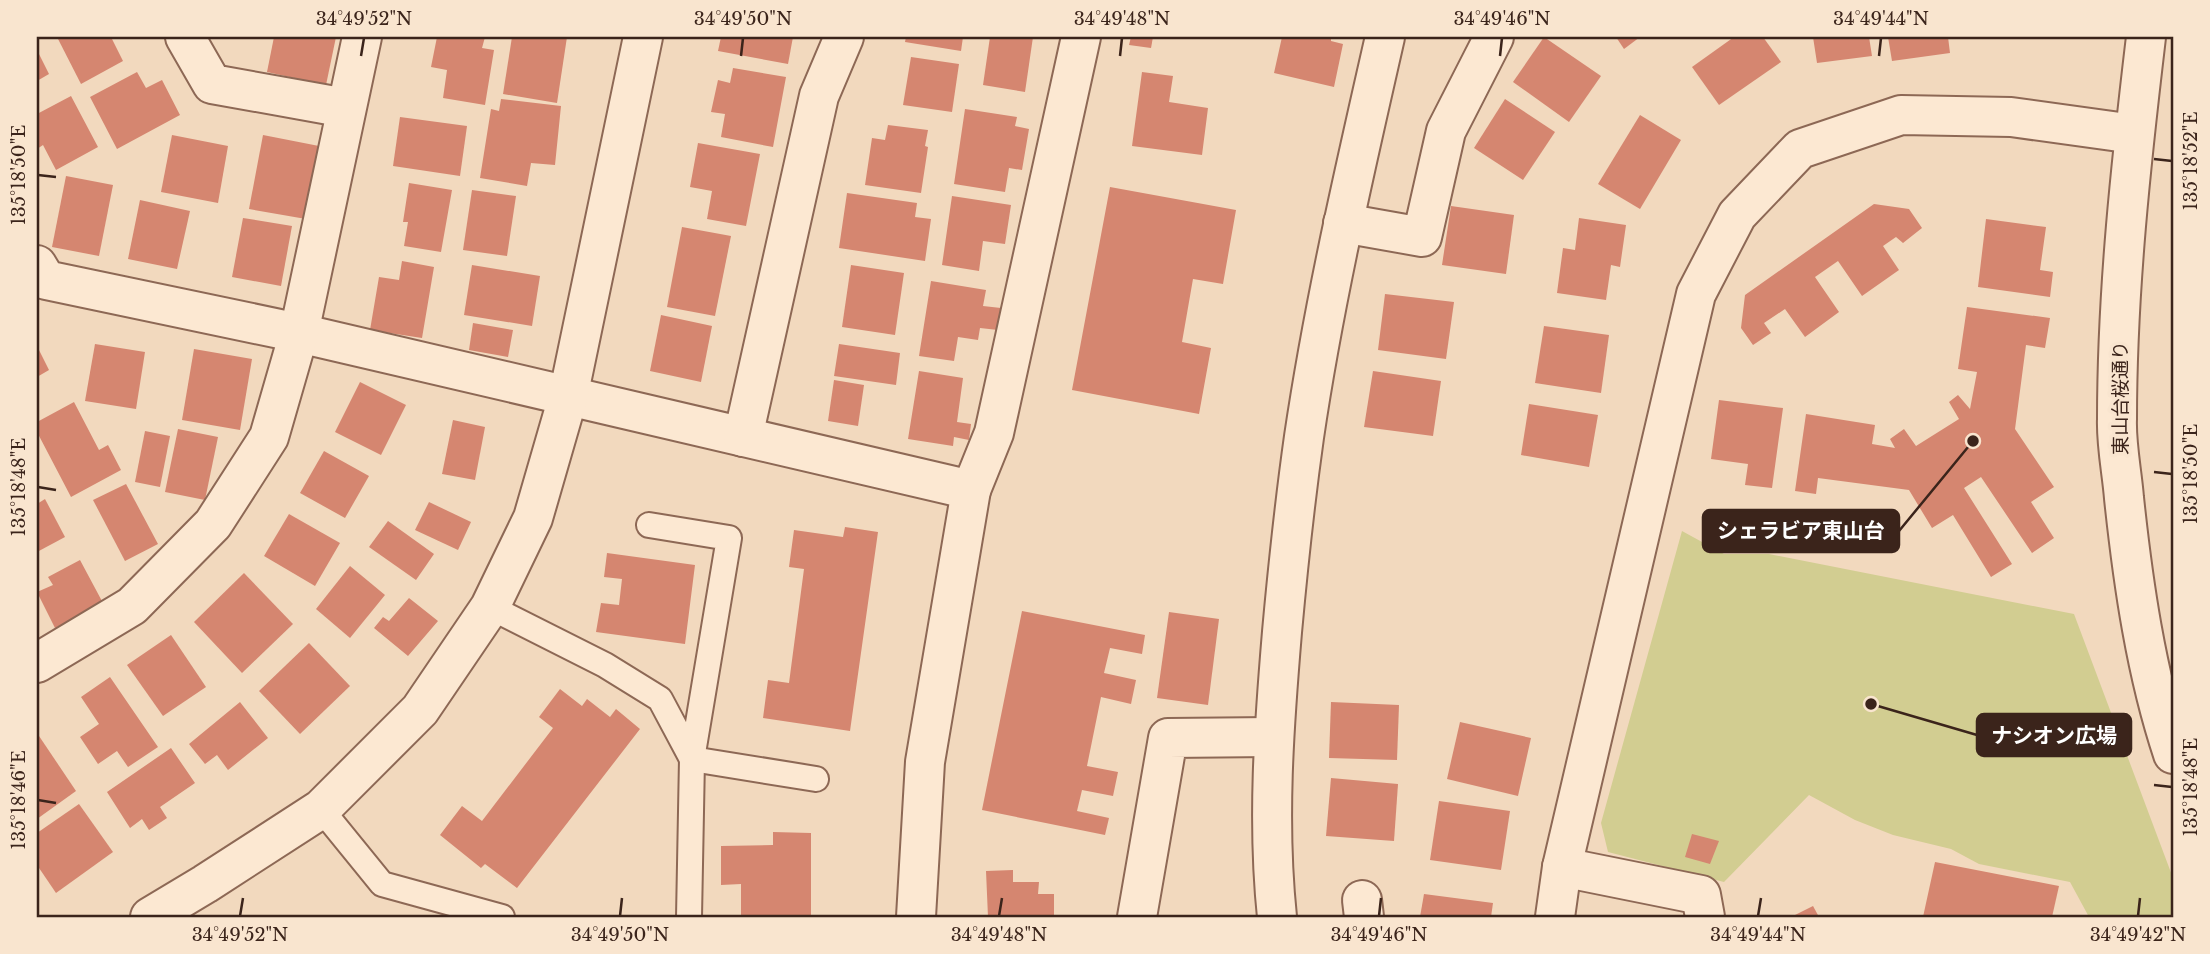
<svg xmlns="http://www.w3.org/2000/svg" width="2210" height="954" viewBox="0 0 2210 954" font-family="'Libre Baskerville','Noto Sans JP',serif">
<rect width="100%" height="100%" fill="#f2d9be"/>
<path fill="#d2cd91" d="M1682,531l42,23h45l305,60 99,264v39h-84l-19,-35 -91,-18 -28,-15 -58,-14 -38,-15 -46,-25 -85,87 -116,-30 -7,-29z"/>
<g fill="#d58670">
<path d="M57,37h54l12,24 -42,23z"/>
<path d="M274,37h62l-10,48 -59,-13z"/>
<path d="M437,37h48l-3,11 12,2 -9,55 -42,-7 4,-28 -16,-3z"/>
<path d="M512,37h55l-10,66 -54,-9z"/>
<path d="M721,37h72l-5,27 -70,-13z"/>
<path d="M906,37h57l-2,14 -56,-9z"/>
<path d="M990,37h43l-8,55 -42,-7z"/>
<path d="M1131,37h22l-2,11 -22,-3z"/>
<path d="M1282,37h49v4l12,3 -9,43 -60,-14z"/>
<path d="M1544,37l57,39 -32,46 -56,-40z"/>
<path d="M1616,37h24l-16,12z"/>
<path d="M1734,37h29l18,25 -62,43 -27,-38z"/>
<path d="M1813,37h56l3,19 -55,7z"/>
<path d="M1888,37h60l2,16 -58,8z"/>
<path d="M37,50l12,24 -12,7z"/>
<path d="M911,57l48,7 -7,48 -49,-7z"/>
<path d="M733,68l53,9 -13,70 -52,-10 4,-23 -14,-2 7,-32 12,3z"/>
<path d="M137,72l9,16 16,-8 18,35 -63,34 -27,-52z"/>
<path d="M1142,72l31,4 -4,26 39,6 -6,47 -70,-9z"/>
<path d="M71,96l27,51 -42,23 -13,-25 -6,4v-35z"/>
<path d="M501,99l60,7 -6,59 -24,-2 -4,23 -47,-8 11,-69 8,2z"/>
<path d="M1505,99l50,33 -32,48 -49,-32z"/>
<path d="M965,109l52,8 -2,9 14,3 -7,41 -13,-2 -4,24 -51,-8z"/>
<path d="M1640,115l41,25 -41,69 -42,-25z"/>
<path d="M400,117l67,9 -7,50 -67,-10z"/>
<path d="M888,125l40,5 -3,16 3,1 -7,46 -56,-8 7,-47 13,2z"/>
<path d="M172,135l56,11 -10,57 -57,-11z"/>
<path d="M263,135l56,11 -13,73 -57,-10z"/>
<path d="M698,143l62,11 -14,72 -39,-7 5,-28 -22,-4z"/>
<path d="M66,176l47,9 -14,71 -47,-9z"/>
<path d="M409,183l43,7 -11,62 -37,-6 4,-24h-5z"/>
<path d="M1110,187l126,23 -13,74 -30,-5 -11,63 29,6 -12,66 -127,-24z"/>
<path d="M472,190l44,6 -9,60 -44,-6z"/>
<path d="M847,193l70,10 -2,14 16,2 -6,42 -86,-13z"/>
<path d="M952,196l59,9 -6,39 -22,-3 -4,30 -37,-6z"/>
<path d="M140,200l50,11 -13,58 -49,-10z"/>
<path d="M1874,204l35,5 13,19 -19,15 -7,-6 -13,9 16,24 -37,26 -24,-35 -23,16 24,35 -34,25 -20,-28 -21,14 7,10 -18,12 -12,-17 4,-33z"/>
<path d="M1451,206l63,9 -8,59 -64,-9z"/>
<path d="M243,218l49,8 -11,60 -49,-9z"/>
<path d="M1579,218l47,7 -6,42 -9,-2 -5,35 -49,-7 6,-45 12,2z"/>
<path d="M1986,219l60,8 -6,43 13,2 -3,25 -72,-10z"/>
<path d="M682,227l49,9 -16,80 -48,-9z"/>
<path d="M402,261l32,6 -12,71 -52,-8 9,-53 20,3z"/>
<path d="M472,265l68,11 -8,50 -68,-11z"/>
<path d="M851,265l53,8 -9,62 -53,-8z"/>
<path d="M931,281l55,9 -3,16 18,2 -3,22 -18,-2 -2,12 -20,-3 -4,24 -35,-5z"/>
<path d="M1385,294l69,8 -8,57 -68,-9z"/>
<path d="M1967,307l83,11 -5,30 -19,-3 -11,84 39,58 -23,15 23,36 -22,15 -51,-76 -17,11 48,76 -21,13 -38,-62 -21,13 -23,-38 -91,-12 -2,16 -21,-3 11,-77 69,11 -3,19 23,4 -5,-9 14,-10 12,17 43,-27 -10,-17 9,-7 12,14 7,-37 -19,-3z"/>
<path d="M661,315l51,11 -11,56 -51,-11z"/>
<path d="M473,323l40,7 -5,27 -39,-7z"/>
<path d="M1544,326l65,9 -8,58 -66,-10z"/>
<path d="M95,344l50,8 -9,57 -51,-8z"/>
<path d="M839,344l61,9 -4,32 -62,-9z"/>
<path d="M37,346l12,24 -12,7z"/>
<path d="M194,349l58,10 -12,71 -58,-10z"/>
<path d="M919,371l44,7 -6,44 14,2 -2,16 -15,-3 -1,9 -45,-7z"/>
<path d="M1373,371l68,10 -8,55 -69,-9z"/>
<path d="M834,380l30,5 -6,41 -30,-5z"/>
<path d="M360,382l46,23 -25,50 -46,-23z"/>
<path d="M1719,400l64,8 -11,80 -27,-3 3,-21 -37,-5z"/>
<path d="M74,402l25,48 9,-5 13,25 -50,27 -34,-65v-10z"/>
<path d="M1529,404l69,11 -9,52 -68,-12z"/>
<path d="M453,420l32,7 -10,53 -33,-6z"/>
<path d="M178,429l40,8 -13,63 -40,-8z"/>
<path d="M145,431l25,5 -10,51 -25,-5z"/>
<path d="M324,451l45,25 -24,42 -45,-25z"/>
<path d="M126,484l32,60 -33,17 -32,-61z"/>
<path d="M45,499l20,38 -28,15v-48z"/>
<path d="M429,502l42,20 -13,28 -43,-20z"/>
<path d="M289,514l51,29 -25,43 -51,-30z"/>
<path d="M388,521l46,33 -18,26 -47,-33z"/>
<path d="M845,527l33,5 -28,199 -87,-13 5,-38 21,3 15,-114 -15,-2 5,-37 49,7z"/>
<path d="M607,553l88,12 -10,79 -89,-12 5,-29 18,2 3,-26 -18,-2z"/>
<path d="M80,560l23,43 -48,25 -18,-36 16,-7 -5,-8z"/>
<path d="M350,566l35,29 -35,43 -34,-29z"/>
<path d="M244,573l49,51 -51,49 -48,-51z"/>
<path d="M409,598l29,23 -30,35 -34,-28 9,-11 6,4z"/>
<path d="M1022,611l123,24 -3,19 -32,-6 -6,25 32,7 -5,24 -30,-7 -14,69 31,6 -5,24 -31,-6 -5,21 32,7 -4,17 -123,-25z"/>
<path d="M1169,612l50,7 -11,86 -51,-7z"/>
<path d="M171,635l35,52 -43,29 -36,-51z"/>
<path d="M309,643l41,43 -50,48 -41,-43z"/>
<path d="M110,677l48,70 -30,20 -11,-16 -19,13 -18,-27 19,-13 -18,-27z"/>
<path d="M560,689l22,17 5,-7 23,18 6,-8 24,20 -123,159 -32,-24 -4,4 -41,-33 22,-29 20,15 71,-93 -14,-11z"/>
<path d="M240,702l28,36 -40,32 -11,-15 -12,9 -16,-20z"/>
<path d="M1331,702l68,3 -2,55 -68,-2z"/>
<path d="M1460,722l71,16 -13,58 -71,-17z"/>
<path d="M37,733l39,58 -39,28z"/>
<path d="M171,748l24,35 -35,24 7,11 -18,12 -7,-11 -12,9 -23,-36z"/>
<path d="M1331,778l67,6 -4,57 -68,-5z"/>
<path d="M1439,801l71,10 -9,59 -71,-10z"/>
<path d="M79,804l34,48 -57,41 -19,-28v-32z"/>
<path d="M773,832l38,1v84h-70v-33l-20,1v-39l52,-1z"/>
<path d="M1692,834l27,7 -9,23 -25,-7z"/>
<path d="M1935,862l124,24 -7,31h-129z"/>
<path d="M1013,870v12h26l-1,12h16v23h-66l-2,-46z"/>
<path d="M1424,894l69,9 -2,14h-71z"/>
<path d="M1813,906l6,11h-28z"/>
</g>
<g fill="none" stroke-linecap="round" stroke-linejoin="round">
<g stroke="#8d6855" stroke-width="28">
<g id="service">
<path d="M649,525l80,13 -37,221 -3,158"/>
<path d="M490,607l115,58 55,34 32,60 124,20"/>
<path d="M321,809l61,75 120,33"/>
</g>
</g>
<g stroke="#8d6855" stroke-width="42">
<g id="minor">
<path d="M185,37l27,47 134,24"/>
<path d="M1343,223l79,14 24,-106 48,-94"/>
<path d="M37,265l9,15 253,53 672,157 -46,272 -9,155"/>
<path d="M743,437l76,-341 25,-59"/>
<path d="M971,490l23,-57 87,-396"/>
<path d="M37,663l95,-57 81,-82 56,-87 30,-104 63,-296"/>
<path d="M1562,867l139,28 4,22"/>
<path d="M1362,900l2,17"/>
<path d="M1137,917l31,-179 105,-1"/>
<path d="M1277,917c-10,-95 -3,-190 5,-285 6,-66 13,-131 22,-195 20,-135 51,-268 81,-400"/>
</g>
</g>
<g stroke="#8d6855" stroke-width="42">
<g id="tertiary">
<path d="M2146,37c-15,126 -29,254 -29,382 -1,26 5,53 7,79 9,85 22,175 49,256"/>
<path d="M150,917l55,-33 116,-75 99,-99 70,-103 43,-89 35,-121 75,-360"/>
<path d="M1555,917l7,-50 134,-573 41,-79 63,-66 101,-34 110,2 123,17"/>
</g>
</g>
<use href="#service" stroke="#fce8d2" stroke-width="24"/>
<use href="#minor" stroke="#fce8d2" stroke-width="38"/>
<use href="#tertiary" stroke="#fce8d2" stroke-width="38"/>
</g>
<path fill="none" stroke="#3b241b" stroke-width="2.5" d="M361,56l3,-18M741,56l2,-18M1120,56l2,-18M1500,56l2,-18M1879,56l2,-18M2154,159l18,2M38,175l18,2M2154,472l18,2M38,487l18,3M2154,785l18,2M38,800l18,3M240,916l3,-18M620,916l2,-18M999,916l3,-18M1379,916l2,-18M1758,916l3,-18M2138,916l2,-18"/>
<g text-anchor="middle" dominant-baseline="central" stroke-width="7" stroke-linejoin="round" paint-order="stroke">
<g font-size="19" fill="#3b241b" stroke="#f9e5cf">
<text transform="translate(2120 398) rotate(-90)">東山台桜通り</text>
</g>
</g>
<path fill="none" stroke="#3b241b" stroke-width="2.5" d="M1973 441L1899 531M1871 704L1977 735"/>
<g fill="#3b241b" stroke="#f9e5cf" stroke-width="2.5">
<circle cx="1973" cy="441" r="7"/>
<circle cx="1871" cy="704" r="7"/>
</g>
<g fill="#3b241b" stroke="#3b241b" stroke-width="2.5">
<rect x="1703" y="510" width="196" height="42" rx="7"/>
<rect x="1977" y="714" width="154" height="42" rx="7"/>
</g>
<g font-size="21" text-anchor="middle" font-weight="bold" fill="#fff">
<text x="1801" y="538">シェラビア東山台</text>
<text x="2054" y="743">ナシオン広場</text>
</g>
<rect width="2210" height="954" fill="none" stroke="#f9e5cf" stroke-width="77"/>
<rect x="38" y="38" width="2134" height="878" fill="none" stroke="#3b241b" stroke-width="2.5"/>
<g font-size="18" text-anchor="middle" fill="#3b241b">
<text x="364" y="25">34°49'52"N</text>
<text x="743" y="25">34°49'50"N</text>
<text x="1122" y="25">34°49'48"N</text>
<text x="1502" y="25">34°49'46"N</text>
<text x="1881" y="25">34°49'44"N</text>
<text transform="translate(2191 161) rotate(-90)" y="6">135°18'52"E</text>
<text transform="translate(19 175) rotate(-90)" y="6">135°18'50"E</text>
<text transform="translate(2191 474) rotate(-90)" y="6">135°18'50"E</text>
<text transform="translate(19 487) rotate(-90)" y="6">135°18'48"E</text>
<text transform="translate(2191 787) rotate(-90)" y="6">135°18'48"E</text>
<text transform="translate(19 800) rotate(-90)" y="6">135°18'46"E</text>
<text x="240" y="941">34°49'52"N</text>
<text x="620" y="941">34°49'50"N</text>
<text x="999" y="941">34°49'48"N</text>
<text x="1379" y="941">34°49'46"N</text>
<text x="1758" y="941">34°49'44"N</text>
<text x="2138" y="941">34°49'42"N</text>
</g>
</svg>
